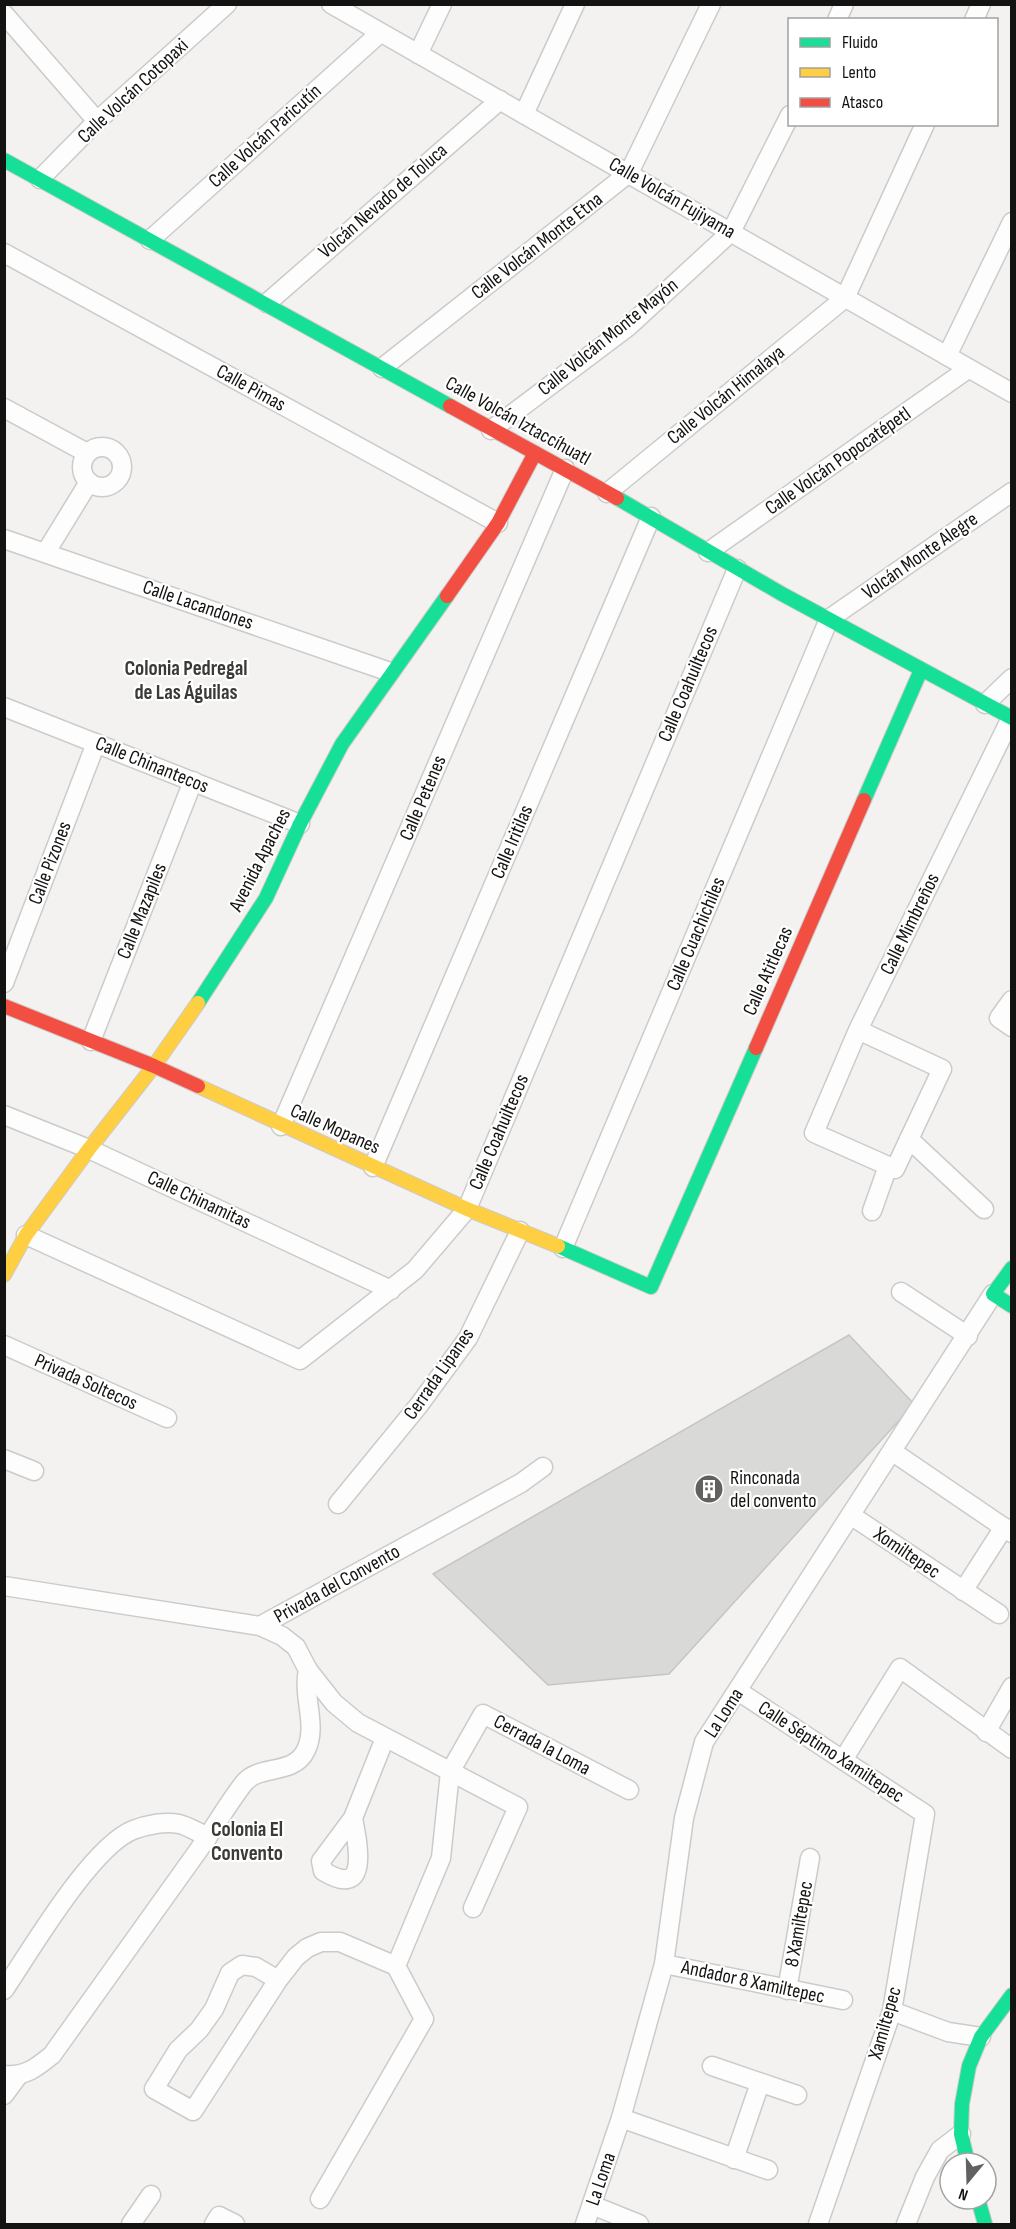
<svg xmlns="http://www.w3.org/2000/svg" width="1016" height="2229" viewBox="0 0 1016 2229" font-family="'Sofia Sans Condensed',sans-serif">
<rect width="100%" height="100%" fill="#f4f2f0"/>
<path fill="#d9d9d7" stroke="#c7c5c4" stroke-width="1.5" d="M849,1335l65,69 -245,270 -121,11 -115,-111z"/>
<g fill="none" stroke-linecap="round" stroke-linejoin="round">
<g stroke="#cccbc9" stroke-width="21">
<g id="street">
<path d="M331,4l681,389"/>
<path d="M4,14l93,107"/>
<path d="M837,20l7,-16"/>
<path d="M974,20l7,-16"/>
<path d="M418,54l24,-50"/>
<path d="M524,114l51,-110"/>
<path d="M40,179l57,-58 130,-117"/>
<path d="M150,240l230,-207"/>
<path d="M4,253l494,270"/>
<path d="M267,303l233,-203"/>
<path d="M947,356l65,-134"/>
<path d="M382,368l247,-195 82,-169"/>
<path d="M4,408l83,45"/>
<path d="M491,430l138,-104 102,-94 59,-117"/>
<circle cx="102" cy="467" r="20"/>
<path d="M607,493l238,-195 80,-174"/>
<path d="M4,539l386,133"/>
<path d="M46,552l43,-70"/>
<path d="M708,552l260,-183"/>
<path d="M985,704l27,-26"/>
<path d="M4,707l296,117"/>
<path d="M4,983l92,-240"/>
<path d="M1012,1000l-13,18 13,9"/>
<path d="M858,1030l84,39 -47,100 -81,-36 44,-103 153,-312"/>
<path d="M91,1041l102,-260"/>
<path d="M4,1115l85,34 302,141"/>
<path d="M281,1126l284,-657"/>
<path d="M909,1139l75,70"/>
<path d="M373,1167l278,-650"/>
<path d="M872,1211l16,-45"/>
<path d="M26,1235l274,125 115,-90 52,-61 270,-640"/>
<path d="M563,1248l266,-629 183,-127"/>
<path d="M901,1292l67,44"/>
<path d="M4,1345l163,73"/>
<path d="M893,1452l119,81"/>
<path d="M4,1459l30,12"/>
<path d="M338,1504l81,-99 49,-67 52,-107"/>
<path d="M852,1516l147,98"/>
<path d="M4,1586l256,40 261,-143 22,-16"/>
<path d="M963,1591l41,-64"/>
<path d="M260,1626l22,10 14,11 12,23 26,33 24,20 160,84 -45,101"/>
<path d="M738,1691l187,123 -33,197 -74,213"/>
<path d="M986,1732l26,-45"/>
<path d="M843,1760l57,-92 112,81"/>
<path d="M353,1818c5,27 17,82 -30,53l-2,-10 32,-43 32,-80"/>
<path d="M664,1964l179,36"/>
<path d="M396,1966l45,-108 9,-86 33,-58 146,76"/>
<path d="M278,1980l-22,-13 -14,-2 -12,8 -16,36 -15,21 -21,20 -24,39 39,22 85,-131 18,-23 11,-9 14,-6h19l56,24 28,53 -104,180"/>
<path d="M4,1990c27,-40 87,-143 129,-160 13,-5 32,-9 46,-6 9,2 20,9 29,13"/>
<path d="M787,1990l23,-132"/>
<path d="M892,2011l56,21 33,5"/>
<path d="M712,2066l85,29"/>
<path d="M4,2075c21,2 32,-7 48,-20 47,-66 95,-133 143,-200 17,-23 31,-49 49,-72 15,-19 50,-7 62,-33 12,-25 -4,-53 2,-80"/>
<path d="M4,2095l14,-19"/>
<path d="M621,2118l147,52"/>
<path d="M734,2159l26,-76"/>
<path d="M592,2205l47,19"/>
<path d="M131,2224l20,-29"/>
<path d="M214,2224l5,-8 16,8"/>
<path d="M585,2224l36,-106 43,-154 20,-146 20,-76 289,-448"/>
<path d="M906,2224l19,-47 15,-27 21,-16"/>
</g>
</g>
<g stroke="#cccbc9" stroke-width="16">
<g id="fast">
<path d="M4,160l446,246"/>
<path d="M617,498l165,96 230,124"/>
<path d="M864,800l57,-130"/>
<path d="M198,1003l68,-105 34,-74 42,-80 105,-148"/>
<path d="M558,1246l93,41 105,-239"/>
<path d="M1012,1268l-19,26 19,12"/>
<path d="M968,2163l-7,-29 1,-30 7,-38 12,-29 31,-42"/>
<path d="M978,2199l7,25"/>
</g>
</g>
<g stroke="#cccbc9" stroke-width="16">
<g id="slow">
<path d="M198,1086l269,123 91,37"/>
<path d="M4,1275l22,-40 63,-86 65,-83 44,-63"/>
</g>
</g>
<g stroke="#cccbc9" stroke-width="16">
<g id="jam">
<path d="M450,406l167,92"/>
<path d="M447,596l51,-73 37,-70"/>
<path d="M4,1006l150,60 44,20"/>
<path d="M756,1048l108,-248"/>
</g>
</g>
<use href="#street" stroke="#fdfdfd" stroke-width="18"/>
<use href="#fast" stroke="#16e098" stroke-width="14"/>
<use href="#slow" stroke="#ffcf43" stroke-width="14"/>
<use href="#jam" stroke="#f24e42" stroke-width="14"/>
</g>
<defs>
<g id="building-disc" transform="scale(1.5)"><circle r="9.5" fill="#62615f" stroke="#fff"/><path d="M-4-6H4V6H1V3H-1V6H-4ZM-2.5-4.3h1.7v1.8h-1.7ZM.8-4.3h1.7v1.8H.8ZM-2.5-1h1.7V.8h-1.7ZM.8-1h1.7V.8H.8Z" fill="#fff"/></g>
</defs>
<g fill-rule="evenodd">
<use href="#building-disc" x="709" y="1489"/>
</g>
<g text-anchor="middle" dominant-baseline="central" stroke-width="4.5" stroke-linejoin="round" paint-order="stroke">
<g font-size="20" fill="#131311" stroke="#fff">
<text transform="translate(133 91) rotate(-43)">Calle Volcán Cotopaxi</text>
<text transform="translate(265 136) rotate(-42)">Calle Volcán Paricutín</text>
<text transform="translate(672 198) rotate(30)">Calle Volcán Fujiyama</text>
<text transform="translate(383 201) rotate(-41)">Volcán Nevado de Toluca</text>
<text transform="translate(537 246) rotate(-38)">Calle Volcán Monte Etna</text>
<text transform="translate(608 337) rotate(-39)">Calle Volcán Monte Mayón</text>
<text transform="translate(251 388) rotate(29)">Calle Pimas</text>
<text transform="translate(726 395) rotate(-39)">Calle Volcán Himalaya</text>
<text transform="translate(518 421) rotate(29)">Calle Volcán Iztaccíhuatl</text>
<text transform="translate(838 461) rotate(-35)">Calle Volcán Popocatépetl</text>
<text transform="translate(920 556) rotate(-35)">Volcán Monte Alegre</text>
<text transform="translate(198 605) rotate(19)">Calle Lacandones</text>
<text transform="translate(688 684) rotate(-67)">Calle Coahuiltecos</text>
<text transform="translate(152 765) rotate(22)">Calle Chinantecos</text>
<text transform="translate(423 798) rotate(-67)">Calle Petenes</text>
<text transform="translate(512 842) rotate(-67)">Calle Iritilas</text>
<text transform="translate(260 860) rotate(-63)">Avenida Apaches</text>
<text transform="translate(50 863) rotate(-69)">Calle Pizones</text>
<text transform="translate(142 911) rotate(-68)">Calle Mazapiles</text>
<text transform="translate(910 924) rotate(-64)">Calle Mimbreños</text>
<text transform="translate(696 934) rotate(-67)">Calle Cuachichiles</text>
<text transform="translate(768 971) rotate(-66)">Calle Atitlecas</text>
<text transform="translate(335 1129) rotate(24)">Calle Mopanes</text>
<text transform="translate(499 1132) rotate(-67)">Calle Coahuiltecos</text>
<text transform="translate(199 1200) rotate(25)">Calle Chinamitas</text>
<text transform="translate(439 1374) rotate(-55)">Cerrada Lipanes</text>
<text transform="translate(86 1382) rotate(24)">Privada Soltecos</text>
<text transform="translate(907 1553) rotate(34)">Xomiltepec</text>
<text transform="translate(337 1584) rotate(-29)">Privada del Convento</text>
<text transform="translate(724 1713) rotate(-57)">La Loma</text>
<text transform="translate(542 1745) rotate(28)">Cerrada la Loma</text>
<text transform="translate(831 1752) rotate(33)">Calle Séptimo Xamiltepec</text>
<text transform="translate(799 1924) rotate(-80)">8 Xamiltepec</text>
<text transform="translate(753 1982) rotate(12)">Andador 8 Xamiltepec</text>
<text transform="translate(885 2023) rotate(-74)">Xamiltepec</text>
<text transform="translate(601 2179) rotate(-71)">La Loma</text>
</g>
<g font-size="20" fill="#131311" stroke="#fff" text-anchor="start">
<text x="730" y="1478">Rinconada<tspan x="730" dy="23">del convento</tspan></text>
</g>
<g font-size="21" font-weight="bold" fill="#3a3a36" stroke="#fff">
<text x="186" y="668">Colonia Pedregal<tspan x="186" dy="24">de Las Águilas</tspan></text>
<text x="247" y="1829">Colonia El<tspan x="247" dy="24">Convento</tspan></text>
</g>
</g>
<rect width="1016" height="2229" fill="none" stroke="#131311" stroke-width="12"/>
<rect x="788" y="18" width="210" height="108" fill="#ffffff" stroke="#a1a1a0" stroke-width="1.5"/>
<rect x="800" y="38" width="30" height="9" fill="#16e098" stroke="#a1a1a0" stroke-width="1.5"/>
<text x="842" y="48" font-size="18" fill="#131311">Fluido</text>
<rect x="800" y="68" width="30" height="9" fill="#ffcf43" stroke="#a1a1a0" stroke-width="1.5"/>
<text x="842" y="78" font-size="18" fill="#131311">Lento</text>
<rect x="800" y="98" width="30" height="9" fill="#f24e42" stroke="#a1a1a0" stroke-width="1.5"/>
<text x="842" y="108" font-size="18" fill="#131311">Atasco</text>
<g transform="translate(968 2181) rotate(199)"><circle r="28" fill="#ffffff" stroke="#a1a1a0" stroke-width="1.5"/>
<path d="M0-4.5L10 22L0 15L-10 22Z" fill="#62615f"/>
<text y="-9" font-size="16" font-weight="bold" text-anchor="middle" fill="#131311">N</text>
</g>
</svg>
